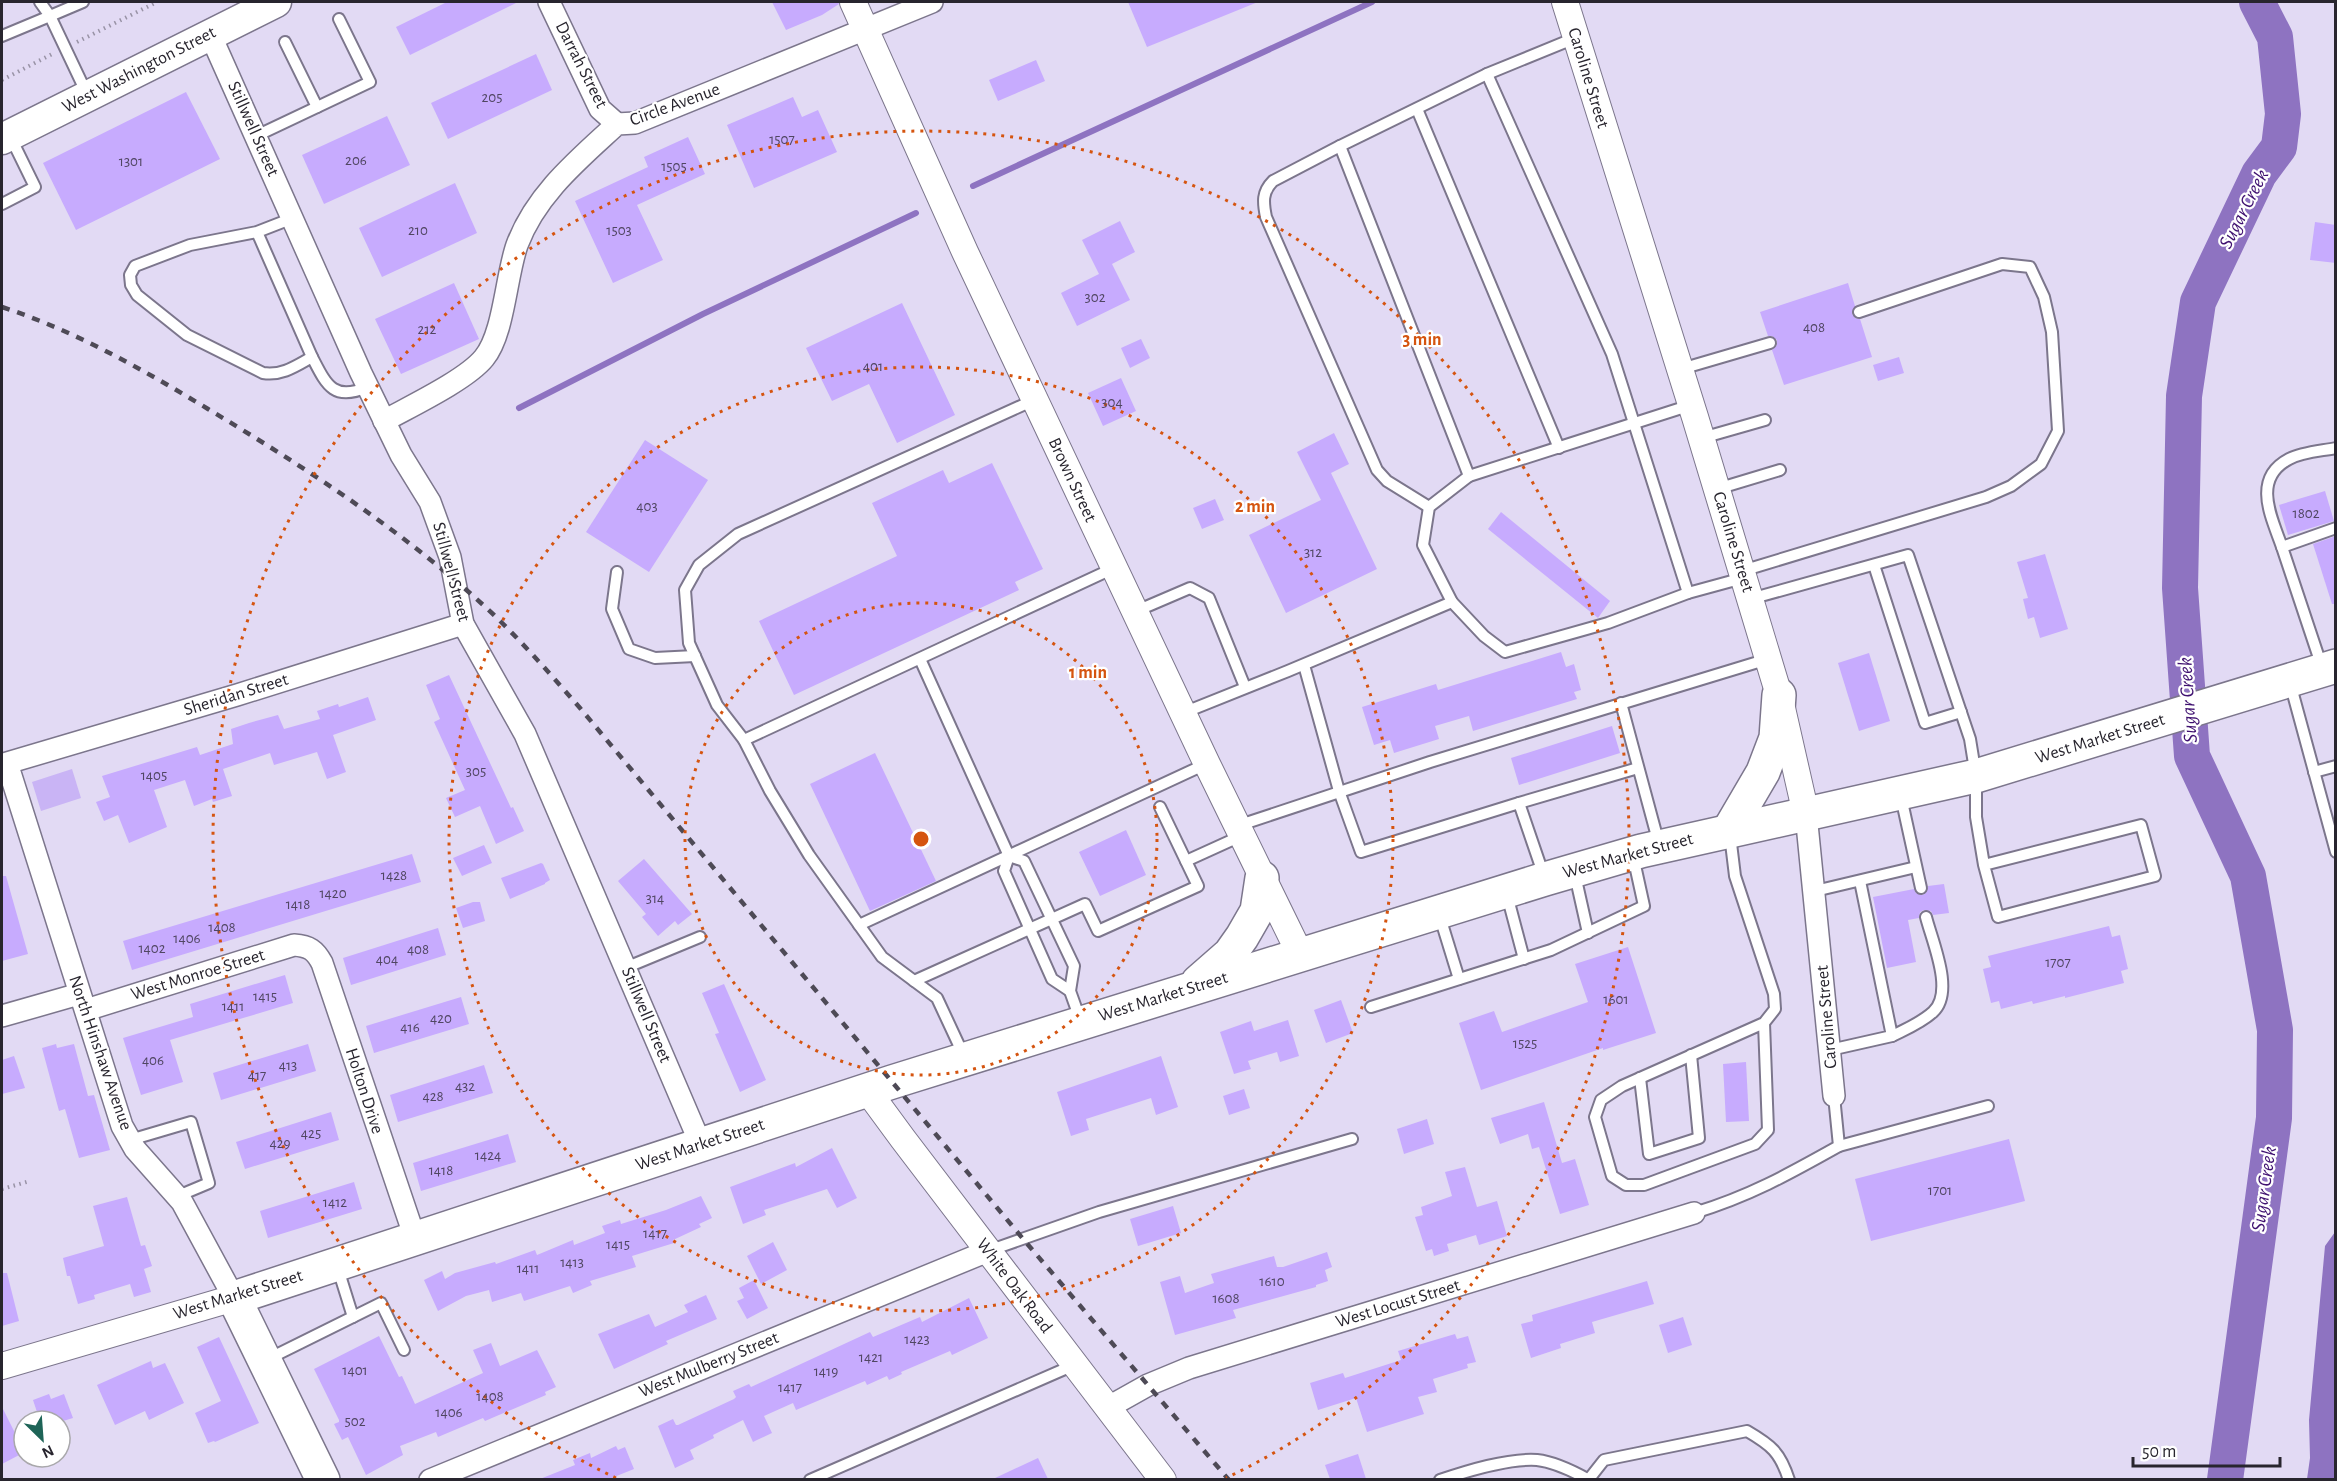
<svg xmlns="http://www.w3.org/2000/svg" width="2337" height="1481" viewBox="0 0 2337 1481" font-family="'Alegreya Sans',sans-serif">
<rect width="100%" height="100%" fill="#e2daf4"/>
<path fill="#c9b4f5" d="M72,769l9,29 -40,13 -9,-29z"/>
<path fill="#8e73c1" d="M2335,1232v247h-28l3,-21 -1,-38 16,-174z"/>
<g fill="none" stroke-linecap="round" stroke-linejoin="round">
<g stroke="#8e73c1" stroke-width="6">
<path d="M973,186l399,-184"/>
<path d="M519,408l184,-94 213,-101"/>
</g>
<path stroke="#8e73c1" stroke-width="36" d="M2225,1480l49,-362 1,-88 -27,-154 -56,-120 -12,-168 4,-192 14,-94 61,-128 20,-27 4,-33 -8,-77 -18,-35"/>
</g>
<g fill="#c7abfe">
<path d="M447,2h71l-108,53 -14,-28z"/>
<path d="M772,2h66l1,2 -17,11 -36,15z"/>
<path d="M1128,2h130l-111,45z"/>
<path d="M536,54l16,36 -104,49 -17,-36z"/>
<path d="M1036,60l9,21 -47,20 -9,-21z"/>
<path d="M186,92l34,67 -144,71 -33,-67z"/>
<path d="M793,97l9,20 16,-7 19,42 -83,36 -27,-63z"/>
<path d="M387,116l23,49 -86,39 -22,-49z"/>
<path d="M688,137l17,37 -68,31 26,55 -50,23 -38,-82 73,-34 -4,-10z"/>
<path d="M455,183l22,50 -95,44 -23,-49z"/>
<path d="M1120,221l15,31 -23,12 18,36 -53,26 -16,-33 38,-19 -17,-34z"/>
<path d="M2315,222l21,3v38l-26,-3z"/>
<path d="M454,283l25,56 -78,35 -26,-55z"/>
<path d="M1848,283l7,23 -3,8 3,4 5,1 12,38 -88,28 -12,-35 5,-5v-5l-5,-4h-4l-8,-24z"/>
<path d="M902,303l53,112 -58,28 -28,-59 -37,17 -26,-53z"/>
<path d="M1141,339l9,19 -20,10 -9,-20z"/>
<path d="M1899,357l5,16 -26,8 -5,-16z"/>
<path d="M1121,378l15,33 -33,15 -15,-33z"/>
<path d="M1334,433l15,31 -18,9 46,96 -91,44 -37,-78 72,-35 -24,-48z"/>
<path d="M645,440l63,40 -59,92 -63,-40z"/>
<path d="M992,463l51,106 -28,13 4,8 -225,105 -35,-74 138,-65 -25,-53 71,-33 6,13z"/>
<path d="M2325,491l9,30 -46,14 -9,-30z"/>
<path d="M1215,499l9,21 -22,9 -9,-21z"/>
<path d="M1501,512l109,89 -12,17 -110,-89z"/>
<path d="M2336,536v68h-4l-19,-60z"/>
<path d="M2045,554l23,75 -28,9 -6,-21 -6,2 -5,-20 5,-1 -11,-36z"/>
<path d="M1561,652l5,15 8,-3 7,26 -7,2 3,7 -104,32 -4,-15 -34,10 4,13 -45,14 -4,-13 -16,5 -12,-38 74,-23 2,6z"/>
<path d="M1869,653l21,68 -31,10 -21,-68z"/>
<path d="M449,675l62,133 2,-1 11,24 -28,13 -16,-38 -25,11 -9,-19 19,-8 -31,-68 6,-3 -14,-34z"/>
<path d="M368,697l8,23 -43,15 13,37 -19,7 -10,-27 -43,13 -4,-12 -47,16 9,27 -19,6 -1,-3 -18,7 -9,-26 -31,10 13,37 -38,16 -11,-28 -14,6 -8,-19 14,-5 -8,-21 95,-29 3,8 33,-11 -2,-15 18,-6 29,-8 6,14 36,-10 -3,-8 21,-7 1,3z"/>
<path d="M1612,726l8,27 -101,32 -8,-27z"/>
<path d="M875,753l61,128 -66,30 -60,-127z"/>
<path d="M1126,830l20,45 -46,21 -21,-44z"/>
<path d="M484,845l8,18 -30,13 -9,-18z"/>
<path d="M412,854l9,28 -289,88 -9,-29z"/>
<path d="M644,859l48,55 -14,11 -3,-4 -17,15 -16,-19 4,-3 -28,-33z"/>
<path d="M541,863l2,1 7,16 -5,3v1l-35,15 -9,-21z"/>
<path d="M2,876h4l22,78 -26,7z"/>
<path d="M1944,884l5,29 -16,2 -2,-4 -7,-1 -4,2 -1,6 -11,2 8,42 -29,6 -14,-71 41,-8 2,4 6,2 4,-2 2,-7z"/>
<path d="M473,902h7l5,19 -22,7 -7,-20z"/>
<path d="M2109,926l3,11 8,-2 8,34 -7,2 3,12 -59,15v-2l-32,8 -1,-3 -31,8 -2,-8 -8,2 -8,-34 8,-2 -3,-11z"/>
<path d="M438,928l8,27 -95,30 -8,-27z"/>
<path d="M1628,947l28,86 -53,17v-2l-122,42 -22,-67 35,-12 8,21 86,-30 -13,-38z"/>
<path d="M285,975l8,28 -123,37 13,42 -42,13 -18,-57 70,-21 -3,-13z"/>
<path d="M724,984l42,96 -26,12 -25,-58 4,-1 -17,-40z"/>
<path d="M461,997l8,27 -95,29 -8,-27z"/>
<path d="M1341,1000l12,33 -27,10 -12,-33z"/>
<path d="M1288,1020l11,36 -19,6 -3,-10 -29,9 3,8 -17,5 -14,-42 31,-11 3,10z"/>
<path d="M56,1044l1,4 17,-4 14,52 6,-1 16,55 -31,8 -14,-49 -6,2 -17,-63z"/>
<path d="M308,1044l8,27 -95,29 -8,-27z"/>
<path d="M14,1056l11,32 -23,6v-34z"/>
<path d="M1161,1056l17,51 -22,8 -5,-17 -65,21 3,11 -18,6 -14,-44z"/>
<path d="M1746,1062l3,59 -23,1 -3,-58z"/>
<path d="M484,1065l9,28 -95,29 -8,-27z"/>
<path d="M1244,1089l6,19 -21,7 -6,-19z"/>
<path d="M1544,1102l18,61 13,-4 14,46 -29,9 -21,-67 -7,2 -4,-15 -28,10 -9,-26z"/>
<path d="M331,1112l8,28 -94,29 -9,-27z"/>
<path d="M1427,1119l7,25 -30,10 -7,-25z"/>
<path d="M508,1134l8,28 -95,29 -8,-28z"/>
<path d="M2009,1139l16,62 -154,40 -16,-62z"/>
<path d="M832,1148l25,50 -20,10 -10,-19 -63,21 2,5 -23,9 -13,-37 65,-24 1,4z"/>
<path d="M1465,1167l12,40 20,-6 10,35 -28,9 -3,-10 -29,9 2,7 -15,5 -2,-7 -6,2 -11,-34 8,-2 -2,-8 31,-11 -7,-24z"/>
<path d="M354,1182l8,27 -94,29 -8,-27z"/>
<path d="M701,1196l11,22 -13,6 2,3 -28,13 1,3 -42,13 4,11 -46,14 2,4 -19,8 -3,-7 -46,15 -3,-8 -29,9 -3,-12 -23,6 -28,15 -14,-31 18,-9 3,8 10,-6 40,-11 1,2 39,-14 2,5 36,-15 1,5 31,-12 -3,-7 18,-6 1,4 45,-14z"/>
<path d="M127,1197l14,49 4,-1 7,21 -8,3 7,23 -17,5 -4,-13 -36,11 1,4 -17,5 -8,-28h-3l-4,-18 41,-12 -11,-40z"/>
<path d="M1173,1206l8,27 -43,13 -8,-27z"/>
<path d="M773,1242l14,28 -26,14 -14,-28z"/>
<path d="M1327,1252l5,15 -7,3 3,11 -12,4v2l-83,23 3,8 -61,17 -15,-53 20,-6 5,17 29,-10 -3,-9 63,-18 3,11h6z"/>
<path d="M2,1273h5l12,48 -17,5z"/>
<path d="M754,1280l14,28 -21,11 -10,-18 7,-3 -5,-10z"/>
<path d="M1647,1281l7,23 -62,18 3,11 -35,11 1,4 -30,10 -10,-34 12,-3 -1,-6z"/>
<path d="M706,1295l11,24 -51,22 2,3 -54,25 -16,-35 51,-20 6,13 33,-15 -4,-7z"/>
<path d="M969,1298l19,40 -36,17 -2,-4 -49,21 1,2 -13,6 -2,-4 -20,9 -2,-4 -69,29 -3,-7 -29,13 8,17 -15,7 -4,2 -10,-22 -30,15 1,3 -24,12 4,9 -19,9 -17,-42 15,-7 3,6h2l56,-26 2,-2 -3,-6 16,-7 2,3 119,-55 3,5 47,-20 2,5z"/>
<path d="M1683,1317l9,28 -24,8 -9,-28z"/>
<path d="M1455,1334l2,5 11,-3 8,26 -9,2 1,4 -35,11 4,13 -19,5 6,17 -57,18 -11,-34 -38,12 -8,-27 33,-10 2,5 56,-18 -3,-9z"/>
<path d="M379,1336l20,41 3,-1 13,28 68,-31 -10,-23 18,-7 9,23 37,-16 19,37 -11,5 1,3 -61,26 -2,-3 -45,19 -2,-5 -36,14 3,9 -37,20 -18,-38 -6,3 -8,-16 5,-2v-2l-25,-51z"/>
<path d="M219,1337l40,86 -44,19 -1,-1 -6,2 -13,-30 26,-12 -24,-54z"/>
<path d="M151,1361l2,7 12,-5 19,40 -35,17 -4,-9 -30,14 -18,-40z"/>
<path d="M49,1394l2,5 13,-5 9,24 -10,3h-23l-7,-21z"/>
<path d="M2,1407l18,36 -2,1 5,9 -21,11z"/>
<path d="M616,1446l2,4 7,-3 9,22 -25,10h-69l35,-14 -2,-5 17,-7 1,5z"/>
<path d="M1358,1454l8,25h-36l-5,-14z"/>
<path d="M1038,1458l10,21h-55z"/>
</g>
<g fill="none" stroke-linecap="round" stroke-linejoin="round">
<g stroke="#7c768c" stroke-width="14">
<g id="service">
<path d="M83,2l-33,14 37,78"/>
<path d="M2,36l48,-20 -10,-14"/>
<path d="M1575,38l-88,36 -147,72 129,330 222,-71"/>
<path d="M285,42l32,65"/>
<path d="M1487,74l125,280 76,239"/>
<path d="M1417,109l142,339"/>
<path d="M256,136l114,-54 -31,-63"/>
<path d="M1340,146l-67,35c-11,11 -10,21 -7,36l111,253 10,11 42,26"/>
<path d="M2,204l33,-17 -24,-49"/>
<path d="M257,232l55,125c-16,9 -30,19 -49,16l-76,-38 -50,-40 -6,-10 -1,-10 5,-9 55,-21 67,-13 36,-14"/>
<path d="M312,357c14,27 21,45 55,30"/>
<path d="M1681,369l89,-26"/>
<path d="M1702,438l63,-18"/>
<path d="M1469,476l-40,31 -6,38 29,57 32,34 21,16 103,-29 80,-30 55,-15"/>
<path d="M1717,489l63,-19"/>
<path d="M2282,547c-10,-29 -31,-68 7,-88 13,-7 32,-8 47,-11"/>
<path d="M1874,565l51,158 36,-11"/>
<path d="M1742,571l244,-74 25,-11 30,-22 17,-33 -6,-99 -8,-35 -14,-30 -28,-3 -143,48"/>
<path d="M617,572l-5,37 17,40 26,9 40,-2"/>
<path d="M1750,599l158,-44 62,184 6,37v41l8,48 14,52 157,-41 -14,-51 -157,40"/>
<path d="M1134,612l56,-24 19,10 36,89"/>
<path d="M920,659l89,197 -5,15 48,108 18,12"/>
<path d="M1304,665l35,126 22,61 158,-49 25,73"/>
<path d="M2322,667l-40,-120 54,-19"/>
<path d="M2290,683l46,169"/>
<path d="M1621,703l38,141"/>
<path d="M1183,713l105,-42 164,-69"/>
<path d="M744,740l-27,-35 -28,-62 -4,-53 14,-25 39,-31 296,-134"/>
<path d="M2314,772l22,-6"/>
<path d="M1901,797l20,91"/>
<path d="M1519,803l119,-35"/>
<path d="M1237,826l193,-64 338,-103"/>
<path d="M1730,835l5,41 39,118 1,15 -11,14 -142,63 -21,14 -6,17 17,59 14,9h18l111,-41 13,-14 -4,-107"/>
<path d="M1009,856l15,5 50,105 -4,25 10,28"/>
<path d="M1186,861l55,-25"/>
<path d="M1575,875l13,58"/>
<path d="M1815,891l101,-24"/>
<path d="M1507,895l17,64"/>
<path d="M1439,914l20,65"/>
<path d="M859,925l347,-161"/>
<path d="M625,968l75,-31"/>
<path d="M914,981l171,-77 13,27 100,-45 -38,-79"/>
<path d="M1371,1007l180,-57 93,-44 -11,-50"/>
<path d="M1892,1036c14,-7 29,-13 41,-24 22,-20 -1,-71 -7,-95"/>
<path d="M1830,1050l62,-14 -32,-155"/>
<path d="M964,1056l-27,-58 -55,-41 -73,-102 -39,-64 -26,-51 370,-172"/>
<path d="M1640,1078l9,76 50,-16 -8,-83"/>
<path d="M130,1140l61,-18 18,61 -31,13"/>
<path d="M1839,1146l149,-40"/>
<path d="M1694,1213c56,-17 95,-39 145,-67l-5,-50"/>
<path d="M988,1251l111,-39 253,-73"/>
<path d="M338,1269l15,48"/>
<path d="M268,1359l113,-56 23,47"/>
<path d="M1589,1479l15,-19 143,-29c24,14 33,21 42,49"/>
<path d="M810,1480l264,-115"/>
<path d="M1440,1480c27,-9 68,-22 97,-20 18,2 36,11 52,20"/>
</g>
</g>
<g stroke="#7c768c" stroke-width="24">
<g id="minor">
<path d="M549,2l51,107 17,15"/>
<path d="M210,34l151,339 40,82 29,47 20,55 13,67 62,110 176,411"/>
<path d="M384,421c27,-15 82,-41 100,-63 20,-24 22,-82 33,-113 19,-51 62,-86 100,-121l18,-1 297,-121"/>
<path d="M1806,814l28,282"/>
<path d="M86,1010l208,-65c15,1 21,5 28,18l93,275"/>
<path d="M2,1016l77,-22"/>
<path d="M234,1298l-52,-96 -47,-53 -13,-23 -115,-363 230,-68 226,-71"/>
<path d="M1107,1408l41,-23 41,-17 505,-155"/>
<path d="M430,1480l558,-229"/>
</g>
</g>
<g stroke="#7c768c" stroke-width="28">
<g id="tertiary">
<path d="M853,2l112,250 242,512 93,190"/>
<path d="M1565,2l130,415 84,278 27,119"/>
<path d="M867,1090l36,49 260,341"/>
<path d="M2,1366l232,-68"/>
</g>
</g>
<g stroke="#7c768c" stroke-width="33">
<path id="secondary" d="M2,139l274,-137"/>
</g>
<g stroke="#7c768c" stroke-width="36">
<g id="primary">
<path d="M1729,830l34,-58 13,-34 3,-43"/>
<path d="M1198,982l32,-28 12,-17 15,-26 5,-33"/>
<path d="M323,1480l-89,-182 658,-216 653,-203 96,-28 335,-75 360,-110"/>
</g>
</g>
<g stroke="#9993a6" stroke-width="4" stroke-dasharray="1.5 4.5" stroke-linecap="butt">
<path d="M77,42l80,-40"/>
<path d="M2,80l52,-27"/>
<path d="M2,1189l28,-8"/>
</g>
<use href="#service" stroke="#fff" stroke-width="10"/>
<use href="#minor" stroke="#fff" stroke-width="21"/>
<use href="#tertiary" stroke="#fff" stroke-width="26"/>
<use href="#secondary" stroke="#fff" stroke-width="30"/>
<use href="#primary" stroke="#fff" stroke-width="33"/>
<path stroke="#4e4a56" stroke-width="4.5" stroke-dasharray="8 8" stroke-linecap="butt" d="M2,307c73,24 140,62 206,102 100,60 201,126 286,206 31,30 58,61 86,93l444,532 205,240"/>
</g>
<g fill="none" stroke="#d5540f" stroke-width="3" stroke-dasharray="3 6">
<circle cx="921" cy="839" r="236"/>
<circle cx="921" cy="839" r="472"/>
<path d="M616 1478A708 708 0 1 1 1226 1478"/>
</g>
<g text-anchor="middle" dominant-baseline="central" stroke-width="4.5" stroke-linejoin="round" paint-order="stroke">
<g font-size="15" fill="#504662">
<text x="492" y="97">205</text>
<text x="782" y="139">1507</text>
<text x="356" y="160">206</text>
<text x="131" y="161">1301</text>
<text x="674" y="166">1505</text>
<text x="418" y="230">210</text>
<text x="619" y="230">1503</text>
<text x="1095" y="297">302</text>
<text x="1814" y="327">408</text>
<text x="427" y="329">212</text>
<text x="873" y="366">401</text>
<text x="1112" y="402">304</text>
<text x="647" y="506">403</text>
<text x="2306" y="513">1802</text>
<text x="1313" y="552">312</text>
<text x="476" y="771">305</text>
<text x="154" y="775">1405</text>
<text x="394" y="875">1428</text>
<text x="333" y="893">1420</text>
<text x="655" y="898">314</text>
<text x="298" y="904">1418</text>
<text x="222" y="927">1408</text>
<text x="187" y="938">1406</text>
<text x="152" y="948">1402</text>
<text x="418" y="949">408</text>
<text x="387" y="959">404</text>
<text x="2058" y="962">1707</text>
<text x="265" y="996">1415</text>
<text x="1616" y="999">1601</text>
<text x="233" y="1006">1411</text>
<text x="441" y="1018">420</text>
<text x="410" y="1027">416</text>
<text x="1525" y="1043">1525</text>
<text x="153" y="1060">406</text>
<text x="288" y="1065">413</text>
<text x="257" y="1075">417</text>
<text x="465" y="1086">432</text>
<text x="433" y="1096">428</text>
<text x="311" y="1133">425</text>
<text x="280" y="1143">429</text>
<text x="488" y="1155">1424</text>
<text x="441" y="1170">1418</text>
<text x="1940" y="1190">1701</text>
<text x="335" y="1202">1412</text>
<text x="655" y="1233">1417</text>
<text x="618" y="1244">1415</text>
<text x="572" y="1262">1413</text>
<text x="528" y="1268">1411</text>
<text x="1272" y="1281">1610</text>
<text x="1226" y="1298">1608</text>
<text x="917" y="1339">1423</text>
<text x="871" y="1357">1421</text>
<text x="355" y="1370">1401</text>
<text x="826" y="1371">1419</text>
<text x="790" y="1387">1417</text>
<text x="490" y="1396">1408</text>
<text x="449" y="1412">1406</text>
<text x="355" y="1421">502</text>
</g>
<g font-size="18" fill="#28252e" stroke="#fff">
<text transform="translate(581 65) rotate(63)">Darrah Street</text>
<text transform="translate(139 70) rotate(-27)">West Washington Street</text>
<text transform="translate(1588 78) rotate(73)">Caroline Street</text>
<text transform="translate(675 105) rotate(-20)">Circle Avenue</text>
<text transform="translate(253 129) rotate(66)">Stillwell Street</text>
<text transform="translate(1072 480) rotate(65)">Brown Street</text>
<text transform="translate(1733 542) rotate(73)">Caroline Street</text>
<text transform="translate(451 572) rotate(75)">Stillwell Street</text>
<text transform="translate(236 695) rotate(-17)">Sheridan Street</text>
<text transform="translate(2100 739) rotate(-17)">West Market Street</text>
<text transform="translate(1628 856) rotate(-15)">West Market Street</text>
<text transform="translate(198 975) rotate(-17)">West Monroe Street</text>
<text transform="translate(1163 997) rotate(-17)">West Market Street</text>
<text transform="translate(646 1015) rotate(67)">Stillwell Street</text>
<text transform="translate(1827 1017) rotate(-95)">Caroline Street</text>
<text transform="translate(100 1053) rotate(71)">North Hinshaw Avenue</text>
<text transform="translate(364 1091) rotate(72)">Holton Drive</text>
<text transform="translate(700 1145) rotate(-18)">West Market Street</text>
<text transform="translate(1014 1286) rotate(53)">White Oak Road</text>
<text transform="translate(238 1295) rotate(-17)">West Market Street</text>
<text transform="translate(1398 1304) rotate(-17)">West Locust Street</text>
<text transform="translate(709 1365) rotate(-22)">West Mulberry Street</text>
</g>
<g font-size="20" font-style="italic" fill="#3f1170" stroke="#fff">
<text transform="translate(2244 209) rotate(-63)">Sugar Creek</text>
<text transform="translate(2188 700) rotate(-94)">Sugar Creek</text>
<text transform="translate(2264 1189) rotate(-82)">Sugar Creek</text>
</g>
</g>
<circle cx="921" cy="839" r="9" fill="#d5540f" stroke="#fff" stroke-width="3"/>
<g font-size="18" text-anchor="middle" font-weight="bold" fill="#d5540f" stroke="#fff" stroke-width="4.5" stroke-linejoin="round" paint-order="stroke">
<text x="1422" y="345">3 min</text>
<text x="1255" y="512">2 min</text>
<text x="1088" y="678">1 min</text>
</g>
<rect width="2337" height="1481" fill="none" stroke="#28252e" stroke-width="6"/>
<g transform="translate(42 1439) rotate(155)"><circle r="28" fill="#ffffff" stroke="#a9a8ab" stroke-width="1.5"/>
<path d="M0-4.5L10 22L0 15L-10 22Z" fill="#1e6457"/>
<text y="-9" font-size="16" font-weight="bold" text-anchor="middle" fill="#28252e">N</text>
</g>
<path d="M2133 1457v9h147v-9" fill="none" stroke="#28252e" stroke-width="3"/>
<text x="2142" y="1457" font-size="18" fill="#28252e" stroke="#ffffff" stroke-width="4.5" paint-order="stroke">50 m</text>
</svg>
